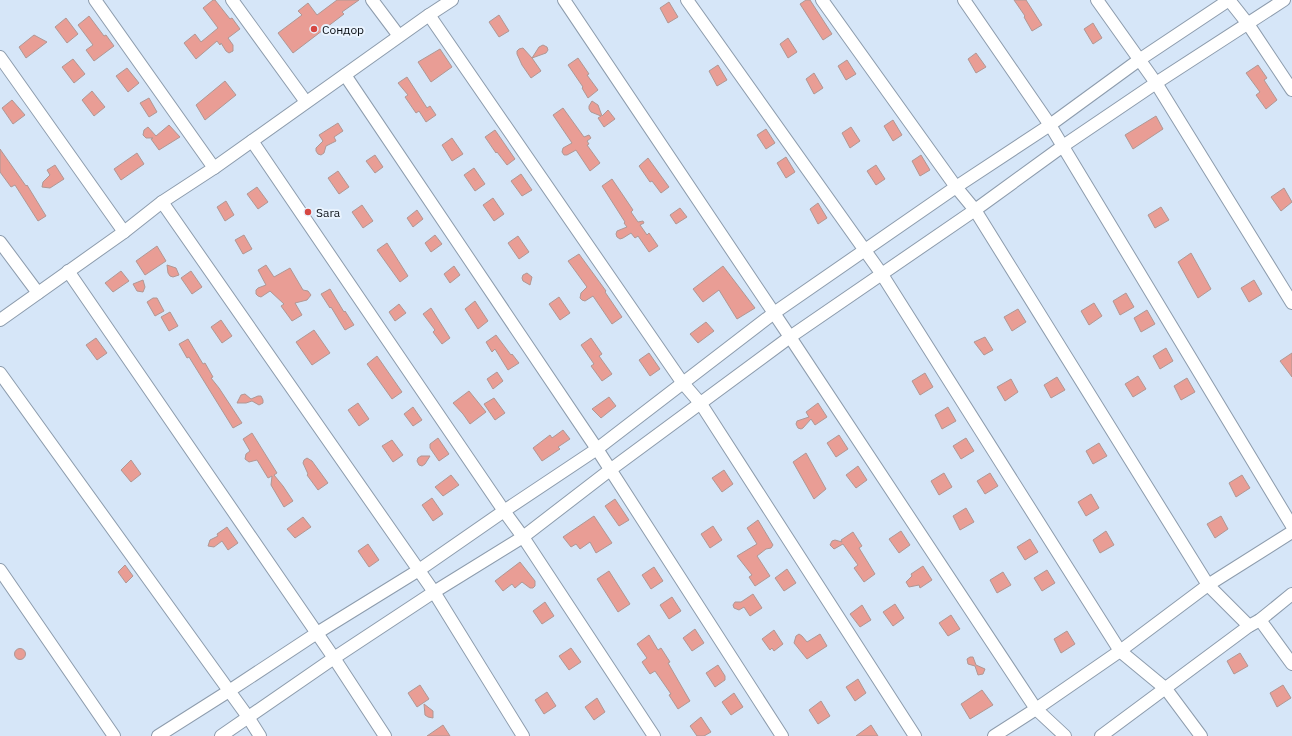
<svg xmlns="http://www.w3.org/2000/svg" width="1292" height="736" viewBox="0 0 1292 736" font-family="'IBM Plex Sans',sans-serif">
<rect width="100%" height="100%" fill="#d6e6f8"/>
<g fill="#e99d95" stroke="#b09794">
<path d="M213,0h2l15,19 2,-1 8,11 -12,9 5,7v6l-4,2 -3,-2 -5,-8 -1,2 -3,-4 -21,18 -12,-16 11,-9 6,8 17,-14 -15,-20z"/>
<path d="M337,0h22l-17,12 2,2 -51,39 -15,-20 24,-18 -4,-4 10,-8 9,12z"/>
<path d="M806,0h4l22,34 -9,6 -23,-36z"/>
<path d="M1014,0h12l16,25 -10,6 -8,-14 1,-1z"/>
<path d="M669,2l9,15 -10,6 -8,-15z"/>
<path d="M499,15l10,16 -10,6 -10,-15z"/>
<path d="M89,16l15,20 2,-1 8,11 -20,15 -8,-11 7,-5 -15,-20z"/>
<path d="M66,18l12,16 -11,9 -12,-16z"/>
<path d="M1093,23l9,15 -9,6 -9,-15z"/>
<path d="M34,35l13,7 -21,16 -7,-11z"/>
<path d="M788,38l9,14 -9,6 -8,-14z"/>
<path d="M543,45l4,2 1,3 -2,3 -14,5 9,13 -10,7 -9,-13 -5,-11v-3l2,-2 4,-1 9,10 7,-11z"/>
<path d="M440,49l12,18 -21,15 -13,-20z"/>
<path d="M976,53l10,14 -10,6 -8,-14z"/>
<path d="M578,58l11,16 -2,1 11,15 -10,8 -6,-10 1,-1 -15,-22z"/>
<path d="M73,59l12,15 -11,9 -12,-16z"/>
<path d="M847,60l9,14 -10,6 -8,-14z"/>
<path d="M718,65l9,15 -10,6 -8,-15z"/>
<path d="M1258,65l9,13 -3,2 13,20 -11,9 -10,-14 4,-3 -14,-19z"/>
<path d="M127,68l12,15 -11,9 -12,-16z"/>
<path d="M814,73l9,15 -9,6 -8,-15z"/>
<path d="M407,77l20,31 3,-2 6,9 -10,7 -7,-11 -3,2 -11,-16 3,-2 -10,-12z"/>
<path d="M225,81l11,14 -31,25 -9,-15z"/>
<path d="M92,91l13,16 -11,9 -12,-16z"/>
<path d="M149,98l8,14 -8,5 -9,-14z"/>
<path d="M12,100l13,15 -12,9 -11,-16z"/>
<path d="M592,101l6,4 4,11 6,-6 7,9 -11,8 -6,-9 3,-2 -10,-4 -2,-3v-3z"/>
<path d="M563,108l21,29 5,-2 2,3 -4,3 2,3 -2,1 13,18 -10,8 -14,-21 -9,5h-3l-2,-3 1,-4 9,-5 -19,-28z"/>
<path d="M1156,116l7,13 -30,20 -8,-14z"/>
<path d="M893,120l9,15 -9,6 -9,-15z"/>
<path d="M338,123l5,8 -9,6 2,4 -10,5 -2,7 -3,2 -3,-1 -2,-3v-3l7,-7 -4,-6z"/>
<path d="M169,125l11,12 -21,13 -8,-11 2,-1h-7l-3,-3 1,-5 4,-3 8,9z"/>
<path d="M851,127l9,14 -10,7 -8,-15z"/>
<path d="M766,129l9,14 -9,6 -9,-14z"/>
<path d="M495,130l20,29 -8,6 -10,-13 -1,1 -11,-16z"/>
<path d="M452,138l11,16 -11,7 -10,-16z"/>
<path d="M0,149l26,37 1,-1 19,31 -8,5 -23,-36 -4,2 -11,-15z"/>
<path d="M137,153l7,11 -23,16 -7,-11z"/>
<path d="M375,155l8,12 -8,6 -9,-12z"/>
<path d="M921,155l9,15 -10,6 -8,-15z"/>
<path d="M786,157l9,15 -9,6 -9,-15z"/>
<path d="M648,158l21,29 -8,6 -9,-12 -2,1 -11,-16z"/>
<path d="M55,165l9,14 -14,9 -8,-1 1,-5 7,-7 -3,-5z"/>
<path d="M876,165l9,14 -9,6 -9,-14z"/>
<path d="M474,168l11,16 -10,7 -11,-16z"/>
<path d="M338,171l11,16 -10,7 -11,-16z"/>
<path d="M521,174l11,16 -10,6 -11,-15z"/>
<path d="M612,179l21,31 -2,2 7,10 5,-1 1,2 -4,2 7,10 2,-2 9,13 -9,6 -11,-16 -3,2 -4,-5 -8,5 -3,1 -3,-2 -1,-3 1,-3 10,-4 -3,-4 1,-1 -23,-36z"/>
<path d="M257,187l11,15 -10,7 -11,-15z"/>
<path d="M1284,188l8,14 -11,9 -10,-14z"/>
<path d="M493,198l11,16 -10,7 -11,-16z"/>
<path d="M226,201l8,14 -9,6 -8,-14z"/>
<path d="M818,203l9,15 -9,6 -8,-15z"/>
<path d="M362,205l11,16 -10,7 -11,-16z"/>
<path d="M1161,207l8,13 -14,8 -7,-13z"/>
<path d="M680,208l7,9 -11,7 -6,-9z"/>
<path d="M417,210l6,9 -10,8 -6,-9z"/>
<path d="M244,235l8,14 -9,5 -8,-14z"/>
<path d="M435,235l7,9 -11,8 -6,-9z"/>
<path d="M518,236l11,16 -10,7 -11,-16z"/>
<path d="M387,243l21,33 -8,6 -23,-32z"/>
<path d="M157,246l9,15 -21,14 -9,-14z"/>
<path d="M1191,253l20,36 -13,9 -20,-36z"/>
<path d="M579,254l27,37 -1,1 17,25 -10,7 -19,-28 -8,5 -3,-1 -2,-2 1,-5 6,-6 -19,-26z"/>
<path d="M167,265l9,3 3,7 -6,2 -3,-1 -2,-3z"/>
<path d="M266,265l8,12 16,-9 13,22 5,1 3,4 -4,5 -12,3 7,12 -10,6 -11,-15 3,-2 -14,-13 -9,6 -3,-1 -2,-2v-4l2,-2 8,-3 -8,-15z"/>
<path d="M454,266l6,9 -10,8 -6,-9z"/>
<path d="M723,266l32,42 -18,11 -18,-29 -16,12 -10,-13z"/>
<path d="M121,271l8,10 -16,11 -8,-9z"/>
<path d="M191,271l11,16 -10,7 -11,-16z"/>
<path d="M527,273l5,4 -2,8 -7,-4 -1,-3 1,-3z"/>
<path d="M143,280l2,7 -2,5 -6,-1 -4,-7z"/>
<path d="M1254,280l8,14 -13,8 -8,-14z"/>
<path d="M330,289l14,23 1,-1 9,14 -9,5 -14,-23 -1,1 -9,-14z"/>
<path d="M1126,293l8,14 -14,8 -7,-14z"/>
<path d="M559,297l11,16 -10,7 -11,-16z"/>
<path d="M153,298h4l7,13 -9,5 -8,-14z"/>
<path d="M475,301l13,20 -10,8 -13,-20z"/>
<path d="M1094,303l8,13 -13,9 -8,-14z"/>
<path d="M399,304l7,9 -11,8 -6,-9z"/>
<path d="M431,308l19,30 -8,6 -9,-12 2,-2 -12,-16z"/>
<path d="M1018,309l8,13 -14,9 -8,-14z"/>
<path d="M1147,310l8,14 -14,8 -7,-14z"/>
<path d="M170,312l8,14 -9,5 -8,-14z"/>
<path d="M221,320l11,16 -10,7 -11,-16z"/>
<path d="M706,322l8,9 -16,12 -8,-9z"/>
<path d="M314,330l16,23 -18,12 -16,-23z"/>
<path d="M496,335l15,20 1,-1 7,9 -11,7 -13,-21 -3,3 -6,-10z"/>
<path d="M985,337l8,13 -9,5 -10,-13z"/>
<path d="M96,338l11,15 -10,7 -11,-15z"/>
<path d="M591,338l11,16 -3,2 13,18 -10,7 -11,-15 3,-2 -13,-19z"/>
<path d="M188,339l15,25 2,-1 8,14 -2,1 8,10 23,35 -9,5 -44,-71 -2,1 -8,-14z"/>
<path d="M1166,348l7,13 -13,8 -7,-13z"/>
<path d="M649,353l11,16 -10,7 -11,-16z"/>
<path d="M1292,353v24l-12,-16z"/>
<path d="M377,356l25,36 -10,7 -25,-35z"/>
<path d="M497,372l6,9 -10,8 -6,-10z"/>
<path d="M925,373l8,14 -13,8 -8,-14z"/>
<path d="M1138,376l8,13 -13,8 -8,-13z"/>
<path d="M1057,377l8,13 -14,8 -7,-13z"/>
<path d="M1187,378l8,14 -14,8 -7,-14z"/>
<path d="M1011,379l7,13 -13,9 -8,-14z"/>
<path d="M469,391l17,21 -16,12 -7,-10 -10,-11z"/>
<path d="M245,394l6,5 7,-3h3l2,4v3l-4,2 -7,-4 -6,2h-9l4,-8z"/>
<path d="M609,397l7,9 -15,12 -9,-9z"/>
<path d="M494,398l11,15 -10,7 -11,-16z"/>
<path d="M358,403l11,16 -10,7 -11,-16z"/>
<path d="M818,403l9,14 -12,8 -4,-6 -8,9 -2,1 -3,-1 -2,-4 1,-3 12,-4 -3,-5z"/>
<path d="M413,407l9,13 -9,6 -9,-12z"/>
<path d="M948,407l8,14 -14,8 -7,-14z"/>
<path d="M563,430l7,9 -12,8 2,2 -18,12 -9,-13 17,-13 2,3z"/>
<path d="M252,433l25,40 -3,2 9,11 10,15 -9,6 -13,-22 1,-9 -4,2 -11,-18 -8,2 -4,-3 1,-5 4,-3 -7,-12z"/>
<path d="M839,435l9,14 -12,8 -9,-14z"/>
<path d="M438,438l11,16 -10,7 -9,-13v-4z"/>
<path d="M966,438l8,13 -13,8 -8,-13z"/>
<path d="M392,440l11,15 -10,7 -11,-16z"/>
<path d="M1099,443l8,13 -14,8 -7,-13z"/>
<path d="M806,453l20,36 -12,10 -21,-37z"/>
<path d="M421,456h9l-5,8 -3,2 -3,-1 -2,-4 1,-3z"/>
<path d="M307,458l5,3 16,22 -10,7 -11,-15 1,-1 -5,-11 1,-3z"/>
<path d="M131,460l10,14 -10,8 -10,-12z"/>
<path d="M858,466l9,14 -11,8 -10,-13z"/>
<path d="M724,470l9,14 -11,8 -10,-14z"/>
<path d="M944,473l8,14 -13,8 -8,-14z"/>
<path d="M990,473l8,13 -13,8 -8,-13z"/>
<path d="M451,475l8,10 -16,11 -8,-9z"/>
<path d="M1242,475l8,13 -14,9 -7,-14z"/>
<path d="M1091,494l8,14 -13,8 -8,-14z"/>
<path d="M432,498l11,16 -10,7 -11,-16z"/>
<path d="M615,499l14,21 -10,6 -14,-20z"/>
<path d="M966,508l8,14 -14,8 -7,-14z"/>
<path d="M594,516l18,27 -16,10 -6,-11 -10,7 -4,-5 -5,3 -8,-10z"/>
<path d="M1221,516l7,13 -13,9 -8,-14z"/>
<path d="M303,517l8,10 -16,11 -8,-9z"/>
<path d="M758,520l15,25 -2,3 -5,1 -9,7 13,20 -15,10 -6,-9 3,-2 -15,-19 20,-12 -10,-16z"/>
<path d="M713,526l9,14 -12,8 -9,-14z"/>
<path d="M227,527l11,16 -10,7 -6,-9 -8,6 -6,-1 2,-6 8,-4 -1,-2z"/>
<path d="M901,531l9,14 -11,8 -10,-14z"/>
<path d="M1106,531l8,14 -14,8 -7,-13z"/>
<path d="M853,532l9,14 -3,2 16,26 -11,8 -10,-14 4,-3 -15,-21 -9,5 -4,-4 2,-4 3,-1 7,2 -1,-2z"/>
<path d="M1030,539l8,13 -13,8 -8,-13z"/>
<path d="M368,544l11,16 -10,7 -11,-16z"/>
<path d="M520,562l15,19v5l-2,2h-3l-8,-6 -7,6 -3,-4 -9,7 -8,-10z"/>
<path d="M125,565l8,11 -7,7 -8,-11z"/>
<path d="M923,566l9,14 -12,8 -1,-3 -10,2 -3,-5 6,-6 -1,-2z"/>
<path d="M654,567l9,14 -12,8 -9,-14z"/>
<path d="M787,569l9,14 -12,8 -9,-13z"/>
<path d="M1047,570l8,13 -13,8 -8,-13z"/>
<path d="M609,571l21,33 -12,8 -21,-33z"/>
<path d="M1003,572l8,13 -14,8 -7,-13z"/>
<path d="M753,594l9,14 -12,8 -6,-9 -5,3 -5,-2 -1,-3 2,-3h6z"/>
<path d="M672,597l9,14 -12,8 -9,-14z"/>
<path d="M545,602l9,14 -12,8 -9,-13z"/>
<path d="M895,604l9,14 -11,8 -10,-14z"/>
<path d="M862,605l9,15 -11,7 -10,-13z"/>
<path d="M951,615l9,14 -12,7 -9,-13z"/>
<path d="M695,629l9,14 -12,8 -9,-13z"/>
<path d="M774,630l9,14 -9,7 -2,-3 -2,2 -8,-11z"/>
<path d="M1067,631l8,13 -14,9 -7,-14z"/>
<path d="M799,634l3,2 5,6 13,-8 7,12 -20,13 -13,-16 2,-7z"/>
<path d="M649,635l9,15 3,-2 9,14 -2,1 22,38 -12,8 -9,-14 2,-1 -16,-23 -5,3 -8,-12 5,-4 -10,-14z"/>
<path d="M571,648l10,14 -12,8 -10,-14z"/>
<circle cx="20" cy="654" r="5.5"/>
<path d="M1240,653l8,13 -14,8 -7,-13z"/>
<path d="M970,657h3l3,8 9,4 -2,5 -5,1 -3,-9 -7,-2 -1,-5z"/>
<path d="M718,665l7,11v4l-10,7 -9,-14z"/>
<path d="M858,679l8,14 -11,8 -9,-14z"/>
<path d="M420,685l9,14 -12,8 -9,-14z"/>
<path d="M1283,685l8,13 -14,9 -7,-14z"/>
<path d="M982,690l11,15 -23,14 -9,-15z"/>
<path d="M547,692l9,14 -12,8 -9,-14z"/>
<path d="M734,693l9,14 -12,8 -9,-13z"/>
<path d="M597,698l8,14 -11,8 -9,-13z"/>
<path d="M821,701l9,15 -12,8 -9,-14z"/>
<path d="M424,704l9,7v7l-5,-1 -3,-2z"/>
<path d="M701,717l10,15 -7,4h-7l-7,-10z"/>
<path d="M443,725l7,11h-23z"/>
<path d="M871,725l7,11h-22z"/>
</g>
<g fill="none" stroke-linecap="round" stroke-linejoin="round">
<g stroke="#8d9cad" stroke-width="14">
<g id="minor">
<path d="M95,0l119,168"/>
<path d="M232,0l74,102"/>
<path d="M372,0l27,36"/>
<path d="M564,0l226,337 246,372 29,27"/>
<path d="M687,0l194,273 239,378 46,38 35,47"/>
<path d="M822,0l134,187 19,23 233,375 41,41"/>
<path d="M964,0l86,125 242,401"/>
<path d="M1097,0l59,83 136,220"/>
<path d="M1229,0l19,24 44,66"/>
<path d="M429,15l253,367 19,22 214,332"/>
<path d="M0,57l124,175"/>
<path d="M345,75l252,374 185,287"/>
<path d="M252,141l252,370 19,26 131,199"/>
<path d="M162,202l272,390 89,144"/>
<path d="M0,242l38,51"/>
<path d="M68,271l266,387 51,78"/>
<path d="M0,320l124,-88 38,-30 52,-34 215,-153 23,-15"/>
<path d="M0,373l248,344 12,19"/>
<path d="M0,570l114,166"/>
<path d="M1260,620l32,44"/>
<path d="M158,736l71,-45 88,-58 102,-63 85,-59 93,-62 177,-136 182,-126 94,-62 89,-65 90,-60"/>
<path d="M221,736l113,-78 100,-66 89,-55 87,-67 180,-133 185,-127 88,-64 93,-63 128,-83"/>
<path d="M994,736l42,-27 84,-58 88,-66 84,-53"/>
<path d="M1101,736l148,-110 11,-6 32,-26"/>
</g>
</g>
<use href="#minor" stroke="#fff" stroke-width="12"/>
</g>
<g fill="#d64742" stroke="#e9f3fe" stroke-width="1.5">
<circle cx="314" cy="29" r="4"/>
<circle cx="308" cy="212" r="4"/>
</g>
<g text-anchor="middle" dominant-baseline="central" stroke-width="4" stroke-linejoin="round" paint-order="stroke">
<g font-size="12" fill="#0a0f15" stroke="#e9f3fe" text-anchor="start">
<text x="322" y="29">Сондор</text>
<text x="316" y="212">Sara</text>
</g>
</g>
</svg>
